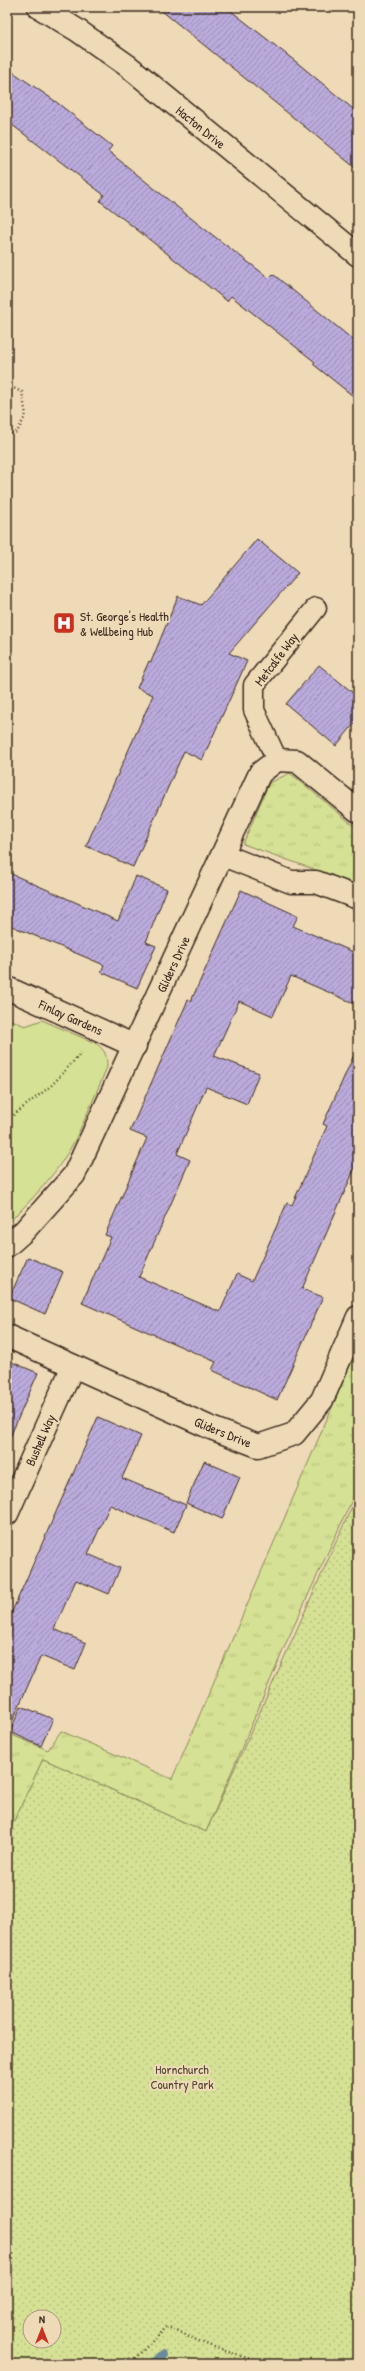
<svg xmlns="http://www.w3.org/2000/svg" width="365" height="2371" viewBox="0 0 365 2371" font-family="'Patrick Hand',sans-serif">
<defs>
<pattern id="grass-tufts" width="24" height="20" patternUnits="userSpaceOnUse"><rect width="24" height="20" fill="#d5e194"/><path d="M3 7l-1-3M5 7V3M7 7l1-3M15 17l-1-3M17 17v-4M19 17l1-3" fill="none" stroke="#b8c17f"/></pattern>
<pattern id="park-dots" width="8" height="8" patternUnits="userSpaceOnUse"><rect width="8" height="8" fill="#d5e194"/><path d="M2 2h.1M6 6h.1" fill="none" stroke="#b8c17f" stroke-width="1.8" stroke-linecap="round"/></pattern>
<pattern id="building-hatch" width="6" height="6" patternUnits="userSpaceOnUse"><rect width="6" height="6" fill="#baabdc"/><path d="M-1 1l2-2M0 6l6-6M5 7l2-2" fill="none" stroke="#988bb2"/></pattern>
</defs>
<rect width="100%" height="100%" fill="#efdab8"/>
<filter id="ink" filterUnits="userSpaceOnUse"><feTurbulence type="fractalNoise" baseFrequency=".025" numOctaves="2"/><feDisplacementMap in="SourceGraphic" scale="8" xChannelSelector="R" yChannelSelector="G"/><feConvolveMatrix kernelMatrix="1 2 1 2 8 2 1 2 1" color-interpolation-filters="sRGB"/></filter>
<g filter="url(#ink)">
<g fill="url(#grass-tufts)" stroke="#888659">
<path d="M290,773l68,56v56l-115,-41 26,-61z"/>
<path d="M358,1347v140l-71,154 -81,191 -163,-73 -36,77v-103l41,17 13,-19 111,48z"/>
</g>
<path fill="url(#park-dots)" stroke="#888659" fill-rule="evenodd" d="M358,1493v871h-351v-528l36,-77 163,73zM30,2317h24v24h-24z"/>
<path fill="#d5e194" stroke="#888659" d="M7,1018l18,8 17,-6 55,24c9,7 10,13 10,23 -10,24 -20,48 -31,71 -16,32 -43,61 -69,86z"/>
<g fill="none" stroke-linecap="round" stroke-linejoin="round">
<path stroke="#6b8c9a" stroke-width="10" d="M153,2364l9,-9"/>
</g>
<g fill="url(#building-hatch)" stroke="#3b2a1e">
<path d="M157,7h69l74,58 58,48v57z"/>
<path d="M7,68l48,33 57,45 -4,5 94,76 67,51 4,-4 85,70v56l-45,-36 2,-2 -84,-66 -4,5 -101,-80 -26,-20 4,-6 -97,-74z"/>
<path d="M257,539l41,34 -69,80 18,8 -45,99 -18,-9 -51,116 -47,-21 67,-151 -16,-7 12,-27 2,1 27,-66 23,9z"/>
<path d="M319,665l39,32v22l-22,27 -50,-42z"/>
<path d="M7,872l111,49 18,-45 31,13 -21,53 10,4 -19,42 -36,-16 3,-7 -97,-41z"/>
<path d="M241,890l57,26 -5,10 65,28v51l-67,-29 -18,40 -34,-15 -25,55 45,17 -12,31 -41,-17 -29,67 13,6 -51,117 81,35 17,-38 15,7 35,-78 5,2 35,-79 -4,-2 35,-78v115l-56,128 21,8 -46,103 -65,-30 4,-8 -134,-59 29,-66 -6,-2 42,-97 -17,-7 58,-131 3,1z"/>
<path d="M28,1257l35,15 -18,42 -36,-16z"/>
<path d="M7,1360l31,13 -31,71z"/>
<path d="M98,1417l43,19 -19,42 64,27 -12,27 -64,-27 -22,49 32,14 -11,26 -33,-14 -22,49 32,14 -11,27 -34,-14 -34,77v-110z"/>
<path d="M204,1461l36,16 -18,42 -36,-16z"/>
<path d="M21,1706l32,13 -12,27 -31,-14z"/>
</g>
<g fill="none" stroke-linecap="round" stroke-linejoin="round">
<g stroke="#3b2a1e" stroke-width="23">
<path id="lane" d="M277,760l-23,-50v-25l62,-77"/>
</g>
<g stroke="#3b2a1e" stroke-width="25">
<g id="street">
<path d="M39,7l38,23 51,36 230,189"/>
<path d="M223,855l68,27h25l42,16"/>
<path d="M7,988l128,58"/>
<path d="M7,1246l17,-15 50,-56 186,-402 17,-13 20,1 61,50"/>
<path d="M7,1336l204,92 47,18 36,-12 28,-34 36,-83"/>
<path d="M7,1514l66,-148"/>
</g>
</g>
<g stroke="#3b2a1e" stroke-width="2.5" stroke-dasharray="1 3" stroke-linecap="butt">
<path d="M7,385l15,7 4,23 -9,17 -10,3"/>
<path d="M7,1120l45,-35 29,-32"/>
<path d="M129,2364l38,-37c13,3 22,10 34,15 22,9 45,16 68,22"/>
</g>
<use href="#lane" stroke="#efdab8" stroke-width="20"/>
<use href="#street" stroke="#efdab8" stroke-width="22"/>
</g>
</g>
<defs>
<g id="hospital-square" transform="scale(1.15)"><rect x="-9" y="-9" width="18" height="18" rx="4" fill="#c8321e" stroke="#efdab8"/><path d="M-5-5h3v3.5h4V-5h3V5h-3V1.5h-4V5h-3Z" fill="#fff"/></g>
</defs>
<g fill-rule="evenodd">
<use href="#hospital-square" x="64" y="623"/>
</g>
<g text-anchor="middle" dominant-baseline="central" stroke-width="4" stroke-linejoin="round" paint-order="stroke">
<g font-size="13" fill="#3b2a1e" stroke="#efdab8">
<text transform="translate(201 127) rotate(39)">Hacton Drive</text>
<text transform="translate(276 659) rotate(-53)">Metcalfe Way</text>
<text transform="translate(173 964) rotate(-65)">Gliders Drive</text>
<text transform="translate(71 1017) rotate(24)">Finlay Gardens</text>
<text transform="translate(223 1432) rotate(22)">Gliders Drive</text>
<text transform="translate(40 1440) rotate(-66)">Bushell Way</text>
</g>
<g font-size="13" fill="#3b2a1e" stroke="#efdab8" text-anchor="start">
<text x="80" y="616">St. George's Health<tspan x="80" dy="15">&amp; Wellbeing Hub</tspan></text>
</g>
<g font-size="13" fill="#524530" stroke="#efdab8">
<text x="182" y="2069">Hornchurch<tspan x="182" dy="15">Country Park</tspan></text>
</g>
</g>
<rect width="365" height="2371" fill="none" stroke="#efdab8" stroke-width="24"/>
<rect x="12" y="12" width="341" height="2347" fill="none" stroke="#3b2a1e" stroke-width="1.5" filter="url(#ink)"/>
<g transform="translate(42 2329)"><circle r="19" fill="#efdab8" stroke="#a7947a"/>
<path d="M0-3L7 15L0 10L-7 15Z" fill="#c8321e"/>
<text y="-6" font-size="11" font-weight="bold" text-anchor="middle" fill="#3b2a1e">N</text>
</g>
</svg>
